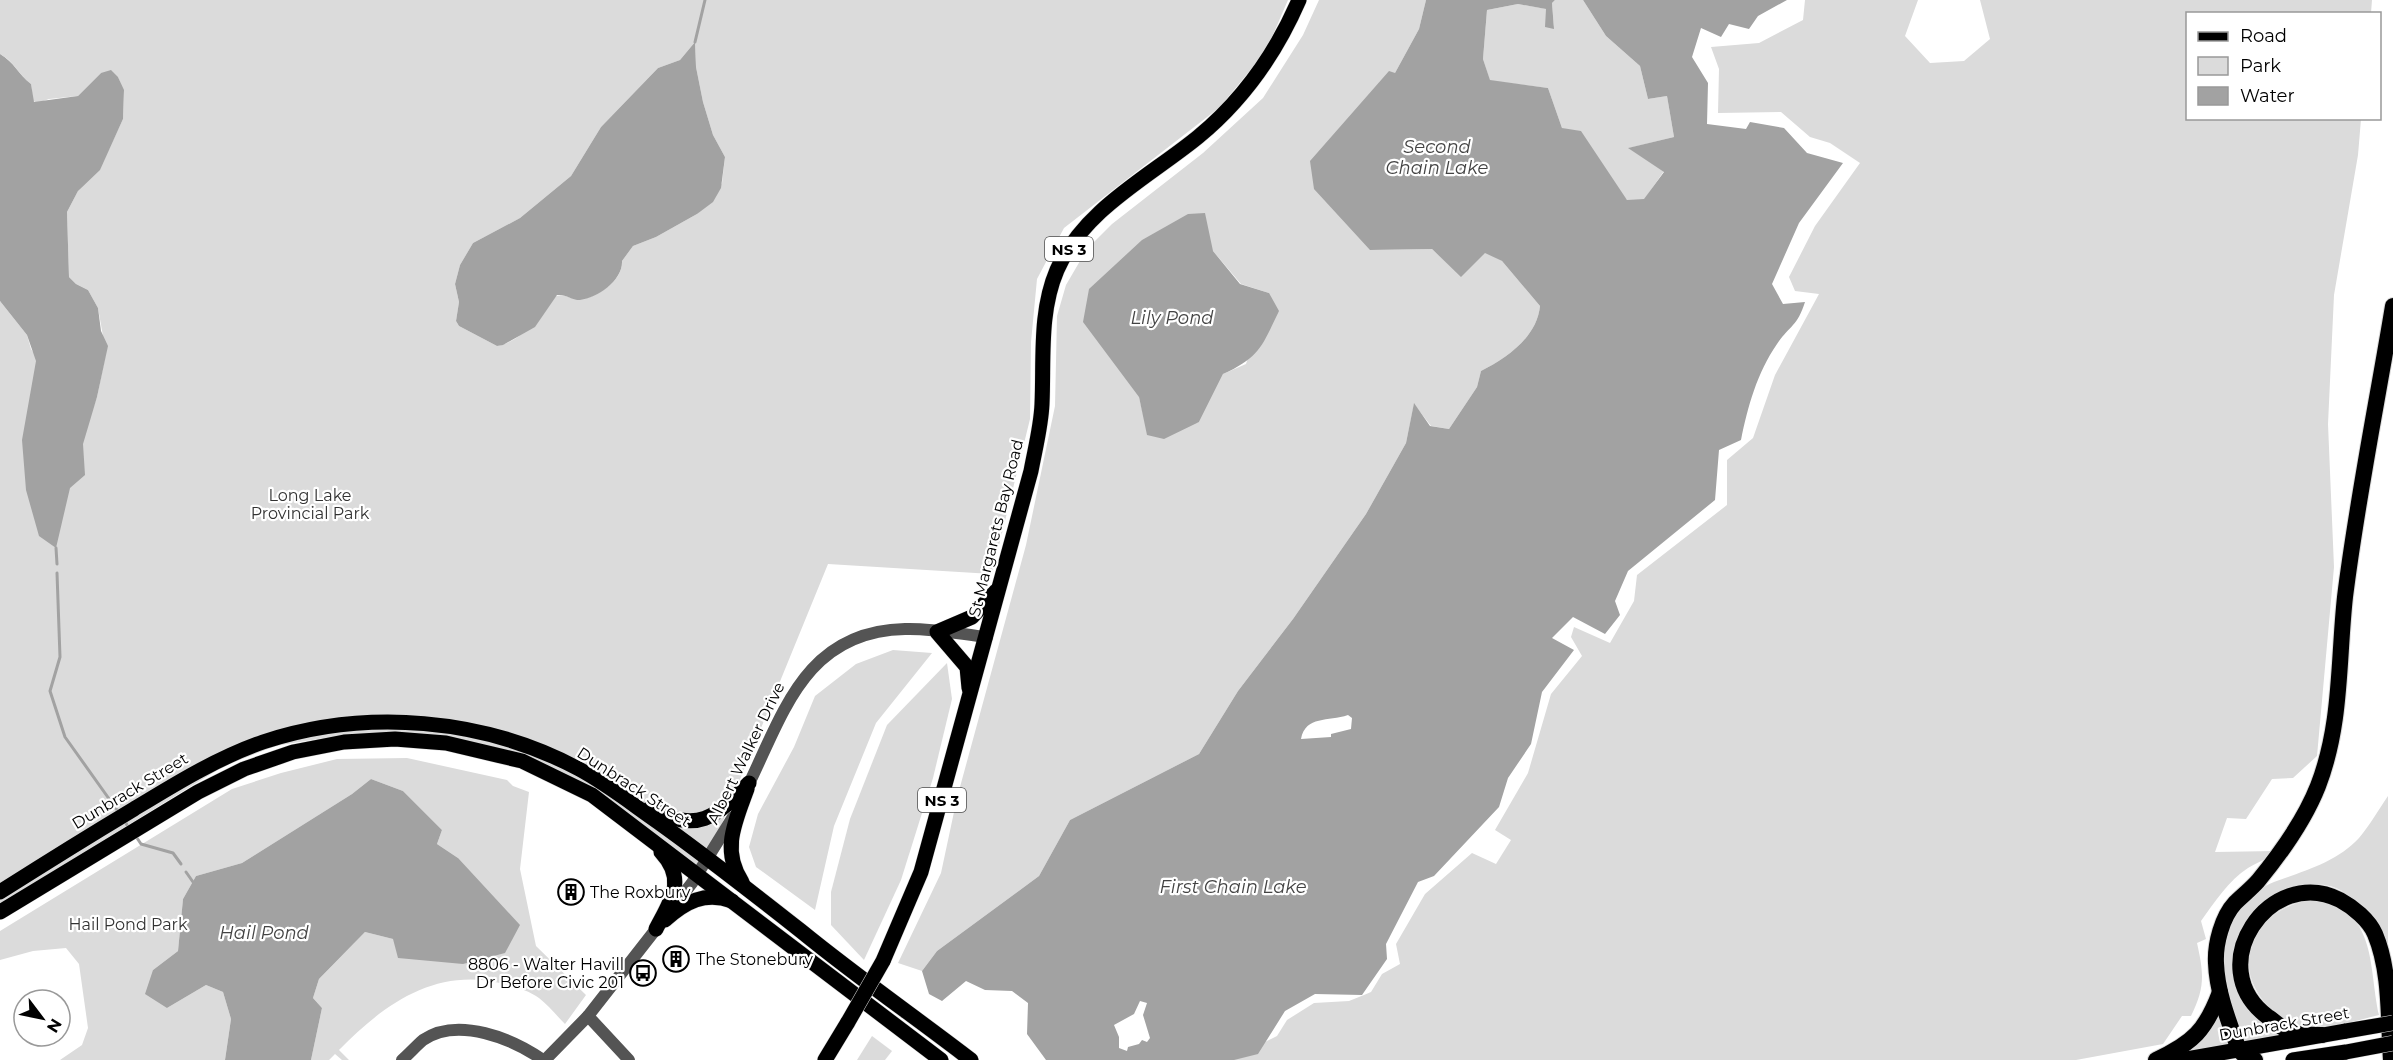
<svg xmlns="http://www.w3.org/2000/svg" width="2393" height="1060" viewBox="0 0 2393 1060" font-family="Montserrat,sans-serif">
<rect width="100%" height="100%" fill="#fff"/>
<g fill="#dbdbdb" fill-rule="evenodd">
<path d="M0,0h1288l-22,51 -46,56 -156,121 -27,51 -6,63 -1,77 -38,155 -164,-10 -125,306 -155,-100 -181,-35 -37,2 -55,9 -51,20 -224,138v-603l27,34 4,14 55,80 11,-32 9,-44 -8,-45 -10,-18 -12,-6 -7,-7 -2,-65 11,-21 25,-29 20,-43 1,-27 -6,-15 -17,-4 -23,23 -29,3 -11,4 -5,-2 -2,-17c-13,-10 -17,-23 -31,-30zM695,42l1,25 7,35 10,33 12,22 -3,26 -25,31 -41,23 -23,9 -11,15c1,19 -23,35 -40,38 -10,2 -17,-7 -28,-2 -15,19 -31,44 -57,49l-38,-20 -3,-5 3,-19 -4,-18 5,-19 13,-22 47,-25 51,-42 30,-49 57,-59 22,-8z"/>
<path d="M1319,0h107l-7,29 -24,44 -25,177 62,-1 29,27 24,-24 17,9 38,45c-3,31 -33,52 -59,65l-4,16 -28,42 -18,-3 -17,-22 -8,39 -40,71 -73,105 -55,72 -39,63 -129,66 -31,56 -102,75 -15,20 -24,-8 43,-90 16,-75 69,-253 29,-139 2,-90 9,-31 21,-36 25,-25 91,-71 60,-55 40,-63zM1213,251l28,33 28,9 -23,71 -23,10 -24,48 -51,13 -9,-38z"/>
<path d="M1555,0h28l23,36 34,30 8,33 19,-3 7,41 -45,11 35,23 -20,29h-17l-65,-72 -14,-40 -58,-7 -7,-22 4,-49 31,-6 29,5 7,19 -2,-25z"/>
<path d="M1805,0h113l-13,36 25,27 34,-2 26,-22 -10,-39h392l-1,13 -183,1v104l173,1 -3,36 -24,140 -6,129 6,143 -17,189 -24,22 -21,1 -26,40 -19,-1 -12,34 61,-1c-9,9 -17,10 -28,17 -19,12 -34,35 -47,53l5,18 -9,4c7,31 8,45 -6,73h-9l-19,28 -87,16h-848l49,-24 10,-16 27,-17 35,-2 15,-6 7,-3 11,-18 18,-10 -4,-20 29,-50 47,-41 24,11 15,-24 -16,-10 33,-57 23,-79 31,-38 -11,-19 3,-10 36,16 24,-42 3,-26 90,-70v-45l26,-22 22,-63 44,-81 -24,-3 -6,-14 26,-51 45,-63 -30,-20 -20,-6 -29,-25 -63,1 1,-44 -8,-22 48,-4 44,-23z"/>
<path d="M893,650l39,3 -56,70 -42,103 -19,84 -59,-43 -7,-20 9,-33 36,-67 21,-51 41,-32z"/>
<path d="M947,663l5,36 -19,79 -32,102 -37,80 -33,-35v-33l19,-73 37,-94z"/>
<path d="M407,758l100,22 6,6 16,6 -9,77 16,77 50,49 -21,29c-9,-9 -17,-19 -26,-26 -11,-8 -26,-12 -39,-15 -66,-15 -117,22 -161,67l10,10h-7l-7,-6 -6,6h-18l11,-52 -9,-10 6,-19 46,-47 28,7 65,-81 -21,-14 5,-14 -39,-39 -32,-12 -19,15 -110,69 -46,13 -13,23 -5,52 -25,19 14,38 39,-23 17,7 8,27 -6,41h-165l22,-15 6,-17 -9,-64 -13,-16 -33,3 -33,9v-29l232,-142 49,-16 56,-14z"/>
<path d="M2388,796v151c-13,-19 -24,-41 -43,-54 -33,-23 -90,3 -104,38 -4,12 -4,28 -6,41l50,63 -40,7c-16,-45 -38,-98 0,-139 8,-9 18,-17 29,-21 30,-11 63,-20 85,-44 11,-13 20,-29 29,-42z"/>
<path d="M2309,900c69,6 59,64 70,115 -23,5 -54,17 -78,13 -11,-1 -19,-9 -27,-16 -47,-42 -25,-100 35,-112z"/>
<path d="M2220,1006l10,39 -55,9z"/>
<path d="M872,1036l20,15 -7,9h-28z"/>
</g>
<g fill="#a2a2a2" fill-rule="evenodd">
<path d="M1426,0h129l-3,3 2,26 -9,-2 1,-18 -28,-5 -31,6 -4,49 7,21 58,8 14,40 19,3 46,69 17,-1 20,-27 -36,-24 46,-11 -7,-41 -19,3 -8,-33 -34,-30 -23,-36h204l-29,16 -9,13 -20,-5 -8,13 -20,-9 -9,29 16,26 -1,41 39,5 4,-7 34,6 23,25 36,10 -44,60 -27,61 11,20 22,-2c-8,25 -15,23 -28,42 -20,29 -29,62 -36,96l-22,10 -4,50 -87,71 -13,30 5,14 -15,19 -32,-17 -21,21 22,12 -32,42 -11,52 -23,34 -9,29 -65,69 -16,6 -32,62 1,15 -25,36 -47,-1 -30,17 -27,43 -24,6h-188l-19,-26 1,-31 -16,-12 -27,-1 -19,-9 -24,20 -13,-7 -7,-23 15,-20 102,-75 31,-56 129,-66 39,-63 55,-72 73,-105 40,-71 8,-40 16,23 19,3 28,-42 4,-16c26,-13 56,-34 59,-65l-38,-45 -17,-8 -24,24 -29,-28 -62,1 -56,-61 -4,-28 79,-90 6,2 24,-44zM1348,715l4,3 -1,11 -20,5v3l-30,2c5,-24 27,-17 47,-24zM1140,1001l7,2 -4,12 7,23 -3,4 -5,-2 -3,4 -11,3 -1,4 -8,-3v-11l-5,-12 20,-11z"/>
<path d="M695,42l1,25 7,35 10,33 12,22 -4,31 -8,14 -16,12 -41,23 -23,9 -11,15c1,19 -24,37 -42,39 -9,0 -14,-6 -23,-5l-22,32 -32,18 -6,1 -38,-20 -3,-5 3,-19 -4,-18 5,-19 13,-22 47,-25 51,-42 30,-49 57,-59 22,-8z"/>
<path d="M0,54c14,8 18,20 31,30l3,18 44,-6 23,-23 10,-3 7,7 6,13 -1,29 -23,51 -22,21 -11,21 2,65 7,7 12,6 10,18 3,23 7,15 -11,51 -14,47 2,31 -15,13 -14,60 -17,-12 -13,-46 -4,-50 14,-79 -9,-26 -27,-34z"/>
<path d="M1205,213l8,38 27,33 29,9 10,18c-17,35 -19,46 -56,63l-24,48 -35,17 -17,-4 -8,-38 -56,-75 6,-33 53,-49 46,-26z"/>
<path d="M371,779l32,12 39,39 -5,14 21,14 62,67 -15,28 -42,11 -65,-6 -5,-19 -28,-7 -46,47 -6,19 9,10 -11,52h-86l6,-41 -8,-27 -17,-7 -39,23 -22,-14 8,-24 25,-19 5,-52 13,-23 46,-13 110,-69z"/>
</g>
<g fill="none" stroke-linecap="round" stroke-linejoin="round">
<g stroke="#a2a2a2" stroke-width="3">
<path d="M695,42l10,-42"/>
<path d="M56,548l1,16"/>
<path d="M57,573l3,84 -10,34 15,46 52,73"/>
<path d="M126,823l1,2"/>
<path d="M137,838l4,6 32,9 8,11"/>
<path d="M186,872l7,10"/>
</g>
<g stroke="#dbdbdb" stroke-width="16">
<g id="major">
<path d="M969,688l-2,-21 -30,-35 35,-15 24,-26"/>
<path d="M650,808c48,26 65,10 99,-25"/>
<path d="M742,882c-21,-32 -7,-60 5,-93"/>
<path d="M0,892c44,-28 89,-56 134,-83 41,-25 83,-51 129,-67 103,-34 221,-24 316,27 28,15 53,35 79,53 49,35 96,72 143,109 55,45 114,86 170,129"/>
<path d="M0,912l198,-120 46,-23 49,-17 51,-10 51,-3 51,4 76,18 70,34 349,265"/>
<path d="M665,920c20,-18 40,-29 67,-19"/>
<path d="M656,929c15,-29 31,-49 5,-77"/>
<path d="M883,961l38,-89 110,-401c4,-22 10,-44 11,-67 2,-45 -3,-92 15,-134 27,-61 92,-93 141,-133 45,-37 78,-84 101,-137"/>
<path d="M825,1060l23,-38"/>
<path d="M2181,1060l165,-29"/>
<path d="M2293,1060l53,-8"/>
</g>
</g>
<g stroke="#dbdbdb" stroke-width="18">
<g id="highway">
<path d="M2322,1035c-9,-1 -22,1 -31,-3 -8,-2 -16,-11 -23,-15 -68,-50 2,-153 72,-117 13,7 29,20 35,34 16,38 13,86 16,126"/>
<path d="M2156,1060c37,-17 50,-30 64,-68"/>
<path d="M2255,1060l-9,-3 -7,-7c-10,-28 -22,-57 -23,-87 -1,-19 6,-46 19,-60 7,-7 16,-14 23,-22 23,-28 47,-62 60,-95 24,-62 20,-125 27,-189 12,-97 32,-194 48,-291"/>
</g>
</g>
<g stroke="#545454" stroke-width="12">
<path d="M746,790c37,-75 58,-159 159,-161 27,-1 55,5 82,8"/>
<path d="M588,1016l41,44"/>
<path d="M402,1060c7,-6 14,-14 21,-20 35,-24 90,-1 120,20"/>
<path d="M545,1060l43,-44 104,-133 41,-66"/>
</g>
<use href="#major" stroke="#000" stroke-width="15"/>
<use href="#highway" stroke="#000" stroke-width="16"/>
<g stroke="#dbdbdb" stroke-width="16" stroke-linecap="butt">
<g id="major-bridge">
<path d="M848,1022l35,-61"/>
<path d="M2346,1031l47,-8"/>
<path d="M2346,1052l47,-9"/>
</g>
</g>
<use href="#major-bridge" stroke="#000" stroke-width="15"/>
</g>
<defs>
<g id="building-ring" transform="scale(1.35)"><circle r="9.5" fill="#fff" stroke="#000" stroke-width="1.5"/><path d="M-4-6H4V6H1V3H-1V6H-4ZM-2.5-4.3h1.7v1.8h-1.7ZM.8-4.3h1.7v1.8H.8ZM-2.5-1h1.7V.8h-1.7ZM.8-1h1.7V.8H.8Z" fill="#000"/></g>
<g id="bus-ring" transform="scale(1.35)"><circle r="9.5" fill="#fff" stroke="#000" stroke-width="1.5"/><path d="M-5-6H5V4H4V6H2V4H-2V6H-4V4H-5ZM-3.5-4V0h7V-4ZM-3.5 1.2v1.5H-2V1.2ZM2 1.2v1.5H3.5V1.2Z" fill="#000"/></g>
</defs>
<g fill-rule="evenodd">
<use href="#building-ring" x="571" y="892"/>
<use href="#building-ring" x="676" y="959"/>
<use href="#bus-ring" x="643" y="973"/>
</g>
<g text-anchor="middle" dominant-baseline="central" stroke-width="4.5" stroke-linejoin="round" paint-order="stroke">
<g fill="#fff" stroke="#4c4c4c" stroke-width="1.5">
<rect x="1045" y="237" width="48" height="24" rx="4.5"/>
<rect x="918" y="788" width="48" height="24" rx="4.5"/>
</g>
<g font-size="15" font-weight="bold" fill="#000">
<text x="1069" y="249">NS 3</text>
<text x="942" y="800">NS 3</text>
</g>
<g font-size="16" fill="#323232" stroke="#fff">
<text x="310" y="495">Long Lake<tspan x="310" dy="18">Provincial Park</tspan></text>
<text x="128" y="924">Hail Pond Park</text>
</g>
<g font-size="16" fill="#000" stroke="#fff">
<text transform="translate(996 528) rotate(-76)">St Margarets Bay Road</text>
<text transform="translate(746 753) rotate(-64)">Albert Walker Drive</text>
<text transform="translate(634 787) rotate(33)">Dunbrack Street</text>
<text transform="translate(130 791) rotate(-31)">Dunbrack Street</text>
<text transform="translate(2284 1024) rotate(-10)">Dunbrack Street</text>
</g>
<g font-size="16" fill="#000" stroke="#fff" text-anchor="start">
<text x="590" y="892">The Roxbury</text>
<text x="696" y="959">The Stonebury</text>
<text x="624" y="964" text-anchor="end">8806 - Walter Havill<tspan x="624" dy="18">Dr Before Civic 201</tspan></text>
</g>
<g font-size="18" font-style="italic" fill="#434343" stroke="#fff">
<text x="1437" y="147">Second<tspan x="1437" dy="21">Chain Lake</tspan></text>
<text x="1172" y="318">Lily Pond</text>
<text x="1233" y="887">First Chain Lake</text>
<text x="264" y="933">Hail Pond</text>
</g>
</g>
<rect x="2186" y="12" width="195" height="108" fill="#ffffff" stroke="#999999" stroke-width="1.5"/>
<rect x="2198" y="32" width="30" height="9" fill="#000000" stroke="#999999" stroke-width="1.5"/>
<text x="2240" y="42" font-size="18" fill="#000000">Road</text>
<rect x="2198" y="57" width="30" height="18" fill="#dbdbdb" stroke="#999999" stroke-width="1.5"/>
<text x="2240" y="72" font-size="18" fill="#000000">Park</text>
<rect x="2198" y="87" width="30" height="18" fill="#a2a2a2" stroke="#999999" stroke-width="1.5"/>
<text x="2240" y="102" font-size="18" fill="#000000">Water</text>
<g transform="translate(42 1018) rotate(122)"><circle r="28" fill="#ffffff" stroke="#999999" stroke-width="1.5"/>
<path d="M0-4.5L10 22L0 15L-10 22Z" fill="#000000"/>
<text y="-9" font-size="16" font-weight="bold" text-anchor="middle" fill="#000000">N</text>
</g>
</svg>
